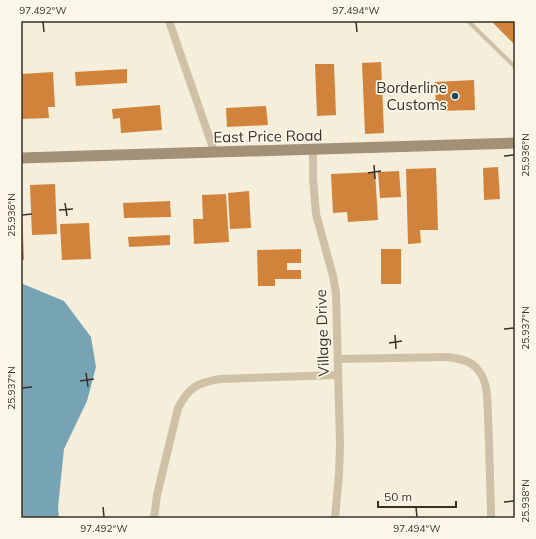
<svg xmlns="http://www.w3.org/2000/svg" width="536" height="539" viewBox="0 0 536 539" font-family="Mulish,sans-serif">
<rect width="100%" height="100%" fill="#f4eedb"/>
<path fill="#77a4b4" d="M23,284l41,17 27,36 5,30 -9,34 -23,48 -6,58 1,11h-38v-233z"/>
<g fill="#d2833b">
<path d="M491,21h24v24z"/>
<path d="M381,62l3,71 -19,1 -3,-71z"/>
<path d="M315,64h19l2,51 -19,1z"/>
<path d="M127,69v14l-51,3 -1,-14z"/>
<path d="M53,72l2,35h-7l1,11 -28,1v-45z"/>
<path d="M474,80l1,30 -39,1 -1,-29z"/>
<path d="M160,105l2,25 -41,3 -1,-15 -7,1 -1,-10z"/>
<path d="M266,106l2,19 -41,2 -1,-19z"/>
<path d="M498,167l2,32 -16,1 -1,-32z"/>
<path d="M436,168l2,62h-18l1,13 -13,1 -2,-75z"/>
<path d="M399,171l2,26 -21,1 -2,-26z"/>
<path d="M375,172l3,48 -30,2 -1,-10 -14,1 -2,-39z"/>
<path d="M55,184l2,50 -25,1 -2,-50z"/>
<path d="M249,191l2,37 -21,1 -2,-36z"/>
<path d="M226,194l3,48 -35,2 -1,-25h10l-1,-24z"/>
<path d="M170,201l1,16 -47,1 -1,-15z"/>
<path d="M21,209h1l2,51h-3z"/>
<path d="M89,223l2,36 -29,1 -2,-36z"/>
<path d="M170,235v10l-41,2 -1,-10z"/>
<path d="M301,249v14h-14v7h14v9h-26v7h-17l-1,-36z"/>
<rect x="381" y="249" width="20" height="35"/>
</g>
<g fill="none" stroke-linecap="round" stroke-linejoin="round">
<path stroke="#cec1a5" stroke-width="4" d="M468,21l47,46"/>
<g stroke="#cec1a5" stroke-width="8">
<path d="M169,21l43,124 1,7"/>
<path d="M313,150v28l3,36 17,62 3,17 4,152 -1,29 -4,44"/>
<path d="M338,359l110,-2c12,2 23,3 30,13 11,13 9,32 10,47 1,18 1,37 2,55 0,15 1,31 1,46"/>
<path d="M154,518l3,-23 21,-87c11,-21 19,-25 42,-29l118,-4"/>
</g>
<path stroke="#a29077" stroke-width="11" d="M21,158l494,-15"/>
</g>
<path fill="none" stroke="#393127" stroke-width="1.5" d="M43,22l1,10M356,22l1,10M504,156l10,-1M374,165l1,14M368,173l13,-2M65,203l2,13M59,210l14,-1M22,215l10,-1M504,329l10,-1M395,335l1,14M389,343l13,-2M86,373l2,14M80,381l14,-2M22,388l10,-1M504,502l10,-1M103,507l1,10M416,507l1,10"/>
<circle fill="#184a5f" stroke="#fbf7e8" stroke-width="1.5" cx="455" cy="96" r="4"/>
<g text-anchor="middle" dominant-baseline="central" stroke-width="3.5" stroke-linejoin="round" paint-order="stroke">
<g font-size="15" fill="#393127" stroke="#fbf7e8" text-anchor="end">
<text x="447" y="87">Borderline<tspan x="447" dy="17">Customs</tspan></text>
</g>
<g font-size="15" fill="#393127" stroke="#fbf7e8">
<text transform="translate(268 136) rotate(-1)">East Price Road</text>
<text transform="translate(322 333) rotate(-92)">Village Drive</text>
</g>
</g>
<rect width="536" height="539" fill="none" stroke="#fbf7e8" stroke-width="44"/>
<path d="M378 501v6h78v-6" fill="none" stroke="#393127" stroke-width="2"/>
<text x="384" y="501" font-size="12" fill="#393127" stroke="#fbf7e8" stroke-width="3" paint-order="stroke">50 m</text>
<rect x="22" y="22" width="492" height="495" fill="none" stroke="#393127" stroke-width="1.5"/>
<g font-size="10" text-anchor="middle" fill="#393127">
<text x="43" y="14">97.492°W</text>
<text x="356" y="14">97.494°W</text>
<text transform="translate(525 155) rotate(-90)" y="4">25.936°N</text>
<text transform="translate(11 215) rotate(-90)" y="4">25.936°N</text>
<text transform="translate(525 328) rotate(-90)" y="4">25.937°N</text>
<text transform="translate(11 388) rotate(-90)" y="4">25.937°N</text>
<text transform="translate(525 501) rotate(-90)" y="4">25.938°N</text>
<text x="104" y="532">97.492°W</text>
<text x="417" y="532">97.494°W</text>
</g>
</svg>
